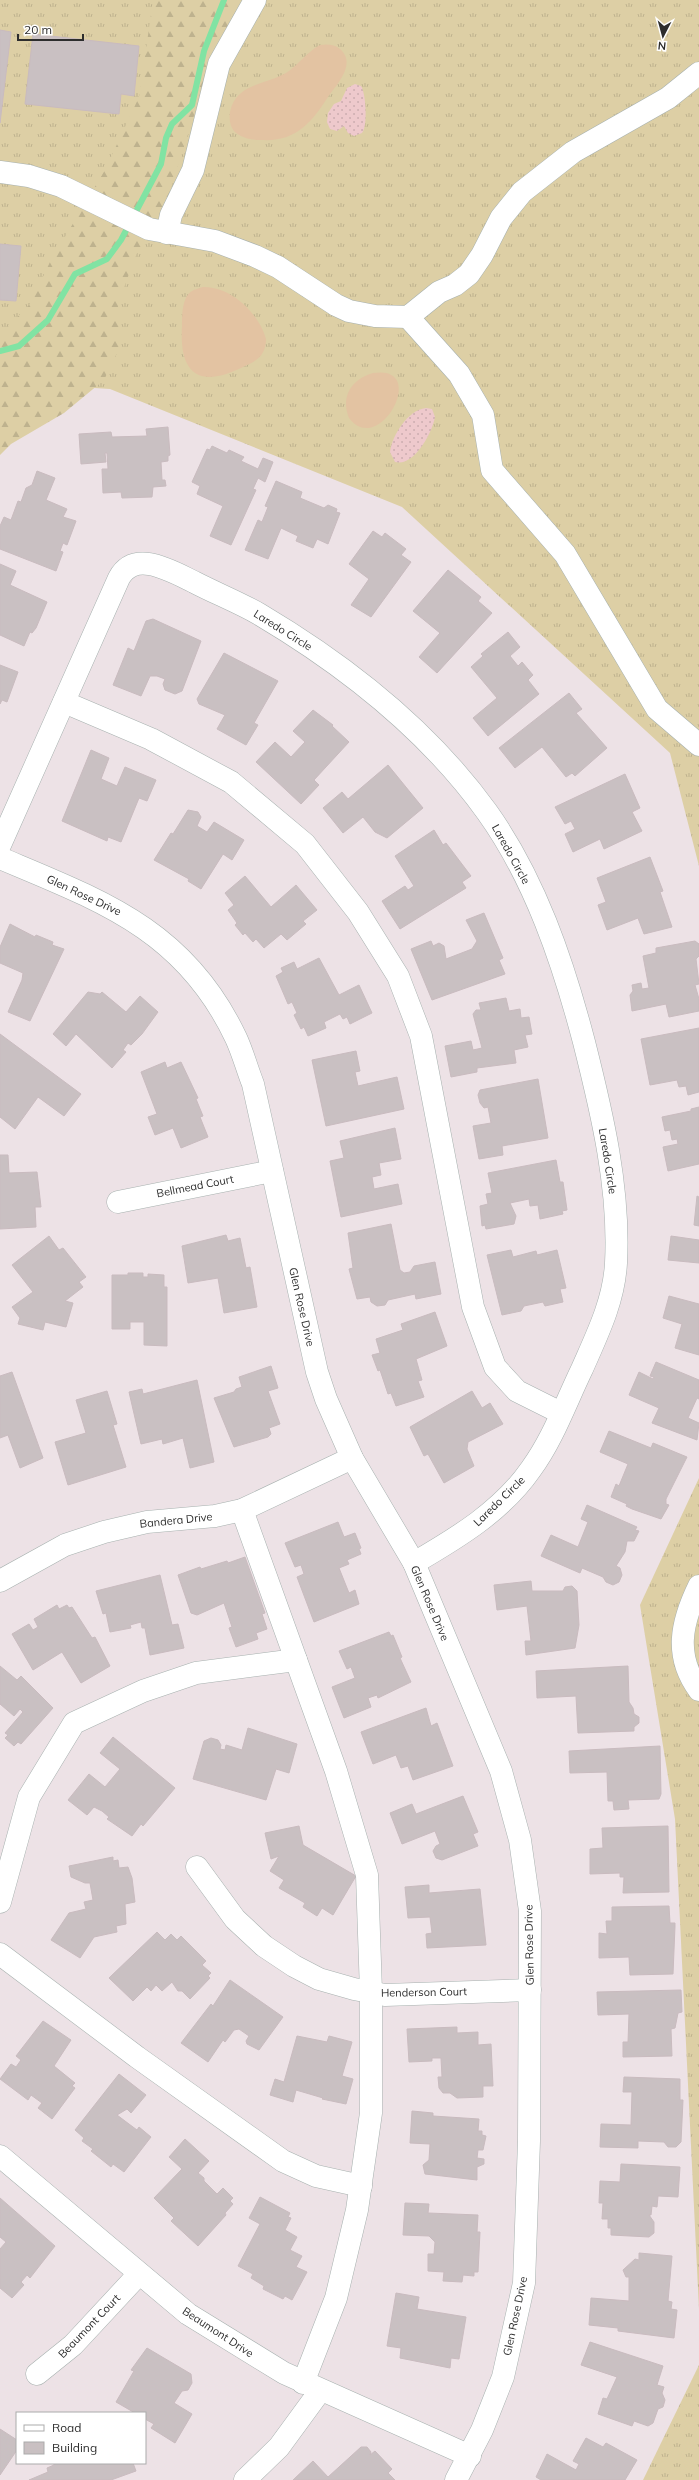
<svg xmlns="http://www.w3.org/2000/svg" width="699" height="2480" viewBox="0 0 699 2480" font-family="Mulish,sans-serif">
<defs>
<pattern id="grass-tufts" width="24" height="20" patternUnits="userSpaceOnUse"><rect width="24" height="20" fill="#ddcfa5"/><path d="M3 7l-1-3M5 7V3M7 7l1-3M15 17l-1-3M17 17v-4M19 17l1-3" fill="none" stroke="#beb28e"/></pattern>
<pattern id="forest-firs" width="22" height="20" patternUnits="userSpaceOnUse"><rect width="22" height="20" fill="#ddcfa5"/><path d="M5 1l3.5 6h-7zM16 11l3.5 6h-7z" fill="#beb28e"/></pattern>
<pattern id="sand-dots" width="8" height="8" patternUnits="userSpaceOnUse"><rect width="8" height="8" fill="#eec9cc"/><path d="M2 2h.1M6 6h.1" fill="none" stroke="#ccadb0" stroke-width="1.8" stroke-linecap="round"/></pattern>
</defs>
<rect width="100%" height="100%" fill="#ede2e6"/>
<g fill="url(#grass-tufts)">
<path d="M0,0h699v866l-29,-113 -268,-246 -292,-118 -110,-7z"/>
<path d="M699,1478v831l-24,-490 -35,-214z"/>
<path d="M699,2365v115h-56z"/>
</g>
<path fill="url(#forest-firs)" d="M148,0h97l-29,47 -51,159 -29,49 -18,49 2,43 -16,33 -40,33 -53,31 -11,11v-120l30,-31 20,-42 55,-92 34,-73 14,-96z"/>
<g fill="url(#sand-dots)">
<path d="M355,84l6,2c5,7 7,41 1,47l-8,3 -6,-3 -4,-7 -7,5 -7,-2 -3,-7 1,-9 6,-9 7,-3 6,-13z"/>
<path d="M426,408l6,1 3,8c-3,16 -21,50 -40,45l-5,-10c2,-17 18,-42 36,-44z"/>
</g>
<g fill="#e3c3a2">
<path d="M320,45c7,-1 14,-1 20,4 17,15 -3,35 -12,48 -17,26 -32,45 -67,43 -10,0 -19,-2 -26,-8 -5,-5 -6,-13 -5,-20 6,-30 39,-27 59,-41 11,-8 18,-19 31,-26z"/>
<path d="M203,287c27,-1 56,26 63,52 0,16 -9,22 -23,28 -44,22 -64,7 -61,-41 0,-9 0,-22 5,-30 4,-6 9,-7 16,-9z"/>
<path d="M373,373c57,-9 6,85 -24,45 -9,-22 3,-39 24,-45z"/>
</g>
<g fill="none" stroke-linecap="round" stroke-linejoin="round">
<path stroke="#81e3a3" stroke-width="6" d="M0,351l19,-5 29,-26 27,-46 32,-15 14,-19 40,-76 5,-26 6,-14 20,-19 12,-54 20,-51"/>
</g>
<g fill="#c9c0c2" stroke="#c9bbbf">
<path d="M0,30l11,2 -11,91z"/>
<path d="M33,34l106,12 -5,50 -13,-2 -2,20 -94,-10z"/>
<path d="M0,244l21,2 -5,55 -16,-1z"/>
<path d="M168,427l2,28 -2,1v5l-7,1 1,18h3l1,6 -13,1 -1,10 -30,1 -1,-6 -18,1 -1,-24h6l-1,-16h-2l1,9 -25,2 -2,-30 32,-2 1,5 35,-1 -1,-7z"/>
<path d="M212,446l15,7 2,-3 15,7 -3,4 17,8 5,-11 10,4 -8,20 -7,-4 -5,11 3,1 -25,55 -21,-9 13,-30 -26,-12 3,-8 -8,-4 15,-33 3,1z"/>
<path d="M37,471l18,7 -9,22 21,9 -4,8 13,4 -9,24 -4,-2 -3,8 3,1 -7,19 -56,-22v-23l4,-9 7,3 7,-19 3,1 5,-14 6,-3z"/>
<path d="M276,481l26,11 -2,6 24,10 4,-3 9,4 -1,3 4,1 -12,31 -11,-5 -4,9 -17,-7 2,-5 -17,-8 -13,31 -23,-9 13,-30 4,2 6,-15 -3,-1z"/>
<path d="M373,531l9,6 3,-4 21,16 -5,6 10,7 -40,55 -20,-12 18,-26 -20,-15z"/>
<path d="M0,564l16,7 -6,14 37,17 -11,26 -4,5 -2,-1 -6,14 -24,-11z"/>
<path d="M448,570l33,27 -3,4 14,12 -55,60 -18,-16 21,-24 -27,-22z"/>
<path d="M153,619l48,22 -19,50 -7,3 -10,-4 -2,-6 2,-5 -8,-3h-7l-9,20 -28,-11 15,-37 6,3 12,-30z"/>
<path d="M508,632l12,15 -10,9 8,10 4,-4 11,13 -5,5 11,14 -51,42 -15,-18 24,-20 -26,-31 12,-11 -2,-2z"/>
<path d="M224,653l54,28 -24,42 4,2 -12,20 -29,-16 8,-14 -26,-11 -2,-5z"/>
<path d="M0,665l18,7 -11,30 -5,-2 -2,4z"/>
<path d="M569,693l13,16 -6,4 31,35 -32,28 -3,-3 -6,4 -24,-30 -27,21 -16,-20z"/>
<path d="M313,710l20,15 -1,1 17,16 -35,38 5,5 -18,19 -45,-42 19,-20 16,15 14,-15 -12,-11z"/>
<path d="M91,750l18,8 -8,21 16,7 8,-19 31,13 -9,21 -8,-3 -18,44 -13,-5 -1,4 -45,-20z"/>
<path d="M388,765l35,43 -36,30 -12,-6 -12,-15 -20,16 -20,-25 19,-16 6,7z"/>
<path d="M625,774l15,34 -8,4 10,19 -38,18 -4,-10 -27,13 -8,-18 10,-5 -4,-8 -6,3 -10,-17z"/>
<path d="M188,810l10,2 3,5 -4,9 10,6 7,-10 30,18 -12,20 -9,-6 -22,35 -13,-8 1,-2 -35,-19 17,-27 2,1z"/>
<path d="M434,830l9,15 3,-2 25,33 -9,6 4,6 -66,41 -18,-28 23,-15 3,4 6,-4 -19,-30z"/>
<path d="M650,857l13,34 -3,1 12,35 -28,7 -6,-16 -31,12 -9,-25 8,-3 -9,-24z"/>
<path d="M245,876l26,31 25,-22 21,25 -14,11 3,3 -19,16 -6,-6 -17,14 -8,-9 -3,3 -8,-9 -2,2 -8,-10 2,-2 -9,-13 6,-5 -9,-12z"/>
<path d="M484,913l19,45 -4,2 6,14 -73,26 -21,-51 20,-8 2,5 6,-3 5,3 2,13 26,-10 5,-8 -11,-21z"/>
<path d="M10,924l25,13 1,-2 17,7 -1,3 12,4 -34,72 -22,-9 14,-32 1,-7 -23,-10v-16z"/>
<path d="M695,941l4,3v12l-3,3 3,25 -4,1 4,14v12l-30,6 -3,-13 -34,7 -2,-16 3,-4 -1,-6 9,-2 1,6 7,-1 -6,-32 13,-3v-5z"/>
<path d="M319,958l20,37 20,-10 13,28 -22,11 -3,-7 -4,2 -3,-5 -16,8 2,6 -18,8 -4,-9 -3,2 -7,-14 3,-2 -5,-11 -4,2 -12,-28 7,-4 -2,-4 13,-6 3,7z"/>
<path d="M88,992l12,2 2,-2 24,20 14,-16 18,16 -16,22 -11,11 -3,-2 -5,7 3,2 -14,16 -36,-34 -10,12 -13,-12z"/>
<path d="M506,998l3,13 11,-2 1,9 8,-1 3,17 -7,1 3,12 -14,3 2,13 -39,5v4l-26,5 -6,-31 26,-5 2,9 9,-2 -9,-34 3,-4h5l-2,-7z"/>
<path d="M699,1028v64l-11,3 -2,-9 -7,1 -2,-7 -27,5 -9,-46z"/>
<path d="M0,1034l81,60 -17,22 -26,-19 -23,32 -15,-12z"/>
<path d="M356,1051l4,20 -5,1 3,14 39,-9 7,32 -78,17 -14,-66z"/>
<path d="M165,1062l2,6 14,-6 17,36 -2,1 7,17 -3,1 8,20 -27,11 -8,-20 -18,7 -7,-18 9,-3 -16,-42z"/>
<path d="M538,1079l10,59 -46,8 1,9 -24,4 -6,-33 18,-3 -3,-16 -4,1 -4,-5 -2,-8 2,-5z"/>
<path d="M699,1107v57l-31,7 -5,-24 15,-3 -1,-5 -5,1 -2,-10 -5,1 -3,-14 29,-6v-2z"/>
<path d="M395,1128l6,31 -22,4 2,12 -9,2 2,12 24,-5 4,20 -61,13 -11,-56 14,-3 -4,-17z"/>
<path d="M0,1155h8l1,18 28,-1 4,35h-6l1,20 -36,2z"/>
<path d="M556,1160l4,22h3l4,28 -5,1 1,3 -23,5 -2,-14 -8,1 -1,-7 -19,4 6,13 -2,8 -28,5 -1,-4 -3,1 -2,-20 8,-2 -2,-10 6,-1 -4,-20z"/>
<path d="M697,1196l2,1v29l-5,-1z"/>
<path d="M391,1224l9,46 4,3 6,-1 4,-6 21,-4 6,32 -25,5 -1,-5 -27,6 -3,5 -8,1 -6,-4 -1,-5 -13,2 -8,-30 4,-1 -5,-35z"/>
<path d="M226,1235l2,6 12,-3 6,30 4,-1 7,40 -33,6 -6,-35 -30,5 -6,-37z"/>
<path d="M49,1236l10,14 4,-2 23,29 -7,5 4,5 -18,14 8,2 -7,24 -21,-5 -2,8 -25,-6 2,-6 -8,-11 21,-15 -21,-27z"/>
<path d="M671,1236l28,4v23l-31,-3z"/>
<path d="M511,1250l2,7 23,-6 1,4 20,-5 9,38 -6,1 3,13 -18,4 -2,-4 -19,4 -3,5 -19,4 -15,-60z"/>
<path d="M128,1273h15v4h5v-3l16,1v12h3v59l-23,-1v-23h-14v7h-18v-54h16z"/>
<path d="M669,1296l30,8v51l-24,-7 7,-24 -19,-6z"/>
<path d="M435,1312l12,34 -31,13 6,21 -4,1 6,16 -28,9 -5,-13 -3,1 -8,-24 -2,1 -6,-16 8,-2 -4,-14 27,-9 -2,-6z"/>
<path d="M656,1362l43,18v19l-2,-1 -9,20 11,5 -2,17 -45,-17 7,-15 -30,-13 10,-23 14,7 1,-2 -4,-1z"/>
<path d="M271,1366l7,22 -10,3 12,33 -11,4 2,6 -3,3 -34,10 -20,-49 20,-6 2,-3 6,-2 -3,-10z"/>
<path d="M12,1372l31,86 -23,10 -12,-33 -8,3v-62z"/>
<path d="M197,1380l17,82 -24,6 -7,-30 -20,6 -1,-5 -21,5 -12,-52 13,-3 1,5z"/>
<path d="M107,1391l10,33 -4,1 13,42 -58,18 -13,-43 31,-9 -10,-33z"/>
<path d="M472,1391l10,17 8,-5 13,21 -35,18 -1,7 7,17 -30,17 -16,-29 -4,2 -14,-29z"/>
<path d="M609,1431l42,17 2,-5 34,14 -21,42v5l3,1 -8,14 -29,-10 -6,-3 1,-2 -16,-7 5,-13 3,2 9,-22 -28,-12z"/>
<path d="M587,1505l50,22 -2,3 4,1 -5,10h-7l-2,11 -9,14 4,2 2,7 -3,7 -6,3 -7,-3 -3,-5 -21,-9 -2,5 -39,-17 10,-21 27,12 10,-25 -7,-3z"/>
<path d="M338,1522l6,15 11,-4 6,15 -2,1 2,5 -14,6 2,4 -10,4 10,25 6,-3 4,14 -45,18 -17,-45 7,-3 -3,-9 -6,2 -10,-24z"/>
<path d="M245,1557l20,56 -3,1 5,15 -11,4 2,6 -22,8 -7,-19 3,-1 -8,-24 -27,12 -6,-2 -13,-38 22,-8 1,2 26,-8 1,2z"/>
<path d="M160,1575l12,50 6,-1 6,24 -34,7 -5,-27h-3l-1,-6 -11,3 1,3 -21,4 -4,-19 -3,1 -7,-23z"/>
<path d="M531,1581l1,10h31l2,-4 7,-1 5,5 2,34 -4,23 -49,7 -1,-14h6l-4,-35 -30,4 -3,-25z"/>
<path d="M57,1605l2,4 8,-4 2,3 3,-1 20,31 3,-1 15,29 -29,17 -19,-31 -29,18 -21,-36 17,-10 4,6 5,-3 -4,-8z"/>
<path d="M389,1632l2,4 2,-1 9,22 -2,1 11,24 -33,16 -1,-3 -9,3 3,9 -27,11 -12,-31 23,-9 -4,-11 -4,2 -8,-18z"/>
<path d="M0,1666l17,14 4,-4 32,32 -32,36 -3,-2 -4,4 -9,-8 3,-3 -3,-2 18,-21 -3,-3 -6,7 -14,-12z"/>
<path d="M628,1666l1,36 4,6 1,6 5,3v6l-5,4v4l-56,2 -2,-37 -39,2 -1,-27z"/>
<path d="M426,1708l5,18 6,-3 16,43 -40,14 -5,-14 -7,2 -5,-13 -23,9 -12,-32z"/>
<path d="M248,1728l49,16 -8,29 -13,-4 -10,31 -73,-21 11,-38 7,-3 7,2 3,5 -1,4 5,1 1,-5 16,5z"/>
<path d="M113,1737l62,51 -32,38 -2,-2 -9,12 -25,-17 2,-2 -7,-6 -8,-4 -7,8 -19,-15 21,-26 16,13 15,-18 -20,-16z"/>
<path d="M660,1746l1,48 -2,5 -31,1 1,9 -15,1 -1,-9h-5l-1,-29 -37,1 -1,-22z"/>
<path d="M463,1796l15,36 -5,2 5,12 -36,14 -6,-2 -3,-7 3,-5 4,-2 -5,-13 -33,13 -12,-31 22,-9 4,10z"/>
<path d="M299,1826l4,19 53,31 -23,39 -11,-7 -5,8 -14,-9 2,-4 -26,-15 5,-8 -14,-9 9,-15 -8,3 -6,-26z"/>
<path d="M668,1826l1,66 -46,1 1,-16h-4v-4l-30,1v-25l13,-1 -1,-20z"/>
<path d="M113,1857v4l5,-1 1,8 9,-1 4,11 3,24 -10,2 1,20 -10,2 1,6 -23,5 -14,21 -29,-18 18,-27 17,-4 -2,-7 9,-2 -3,-17h-5l-14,-6 -2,-11z"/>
<path d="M429,1885v8l51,-4 6,56 -59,3 -1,-14 6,-1 -2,-16 -22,1 -3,-31z"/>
<path d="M669,1906l1,17h5v3l-2,48 -43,1 -1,-18 -30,1v-25l8,1 -1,-13h6v-14z"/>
<path d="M157,1932l8,8 6,-6 6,6 4,-4 25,25 -4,4 9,8 -3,3 2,2 -20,21 -8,-8h-4l-6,-9 -10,9 -6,-6 -5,6 -4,-4 -14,14 -24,-23z"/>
<path d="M230,1980l53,37 -24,33 -12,-6 -1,-3 3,-5 -10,-7 -5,1 -9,12 -2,-2 -15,22 -27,-19 30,-39 2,2z"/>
<path d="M681,1990l1,22 -4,1 -3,15 -4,1 1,27 -49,1v-15h5l1,-28 -31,1 -1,-23z"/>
<path d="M43,2021l28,19 -17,26 21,17 -3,3 3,2 -23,31 -14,-11 4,-5 -11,-8 -3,5 -28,-21 11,-15 5,3 5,-7 -5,-4z"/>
<path d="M457,2027v6l21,-1v13l13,-1 2,42h-10v11l-26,1 -7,-5h-7l-4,-5 -1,-11h4l-1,-19h-9v3l-23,1 -2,-33z"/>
<path d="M297,2036l30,6 2,-6 23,6 -10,34 11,3 -7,25 -24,-5 1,-1 -27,-8 -3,12 -23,-7 5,-16 9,3z"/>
<path d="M119,2074l27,21 -15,18 -4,-4 -10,6 20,15 2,-3 12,10 -27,35 -11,-8 -2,3 -20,-16 2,-2 -11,-8 2,-3 -9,-8z"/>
<path d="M624,2077l56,2v21h3l-2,42 -5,5h-8l-4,-5 -26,-1v7l-38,-1 1,-23 30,1 1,-33h-9z"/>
<path d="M412,2111l21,2v3l46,3 -1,12h4v4l4,1 -3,14h-5l-1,8 7,1v5l-7,3v13l-52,-6 -2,-9 6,-5 1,-16 -20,-1z"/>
<path d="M185,2139l24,22 -11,12 6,5v3l13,13 6,-6 10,10 -3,3 3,3 -8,9 1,2 -28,31 -27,-25 3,-3 -20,-20 28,-29 -13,-12z"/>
<path d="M621,2164l59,3 -2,30 -20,-1 -1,11 -5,-1 -1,9h-2l5,7v11l-5,4 -38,-2v-7h-3v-9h-6l1,-16h-4l1,-22 20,1z"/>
<path d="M260,2197l30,16 -2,4 3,1 -6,12 12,7 -7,13 12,6 -6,11 11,5 -15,28 -7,-4 -2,3 -20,-10 1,-3 -13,-8 2,-4 -15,-8 22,-42 -11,-6z"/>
<path d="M0,2198l55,48 -25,32 -3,-3 -6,7 3,3 -12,13 -12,-10v-39l6,-7 -6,-5z"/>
<path d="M405,2203l24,1 -1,9 50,2 -1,17h3l-2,40h-4v4l-11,-1 -1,7 -19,-1 1,-9 -16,-1v-17h6l1,-12 -6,-6 -26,-1z"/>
<path d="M639,2253l33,3 -4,45 4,1 -1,7 6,1 -3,28 -56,-7v-3l-29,-3 2,-27 38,3v-24h-3l-3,-7 12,-11 4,1z"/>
<path d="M396,2293l23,4 -2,12 49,8 -7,42 -8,-1 -1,10 -50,-10 1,-10 -14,-2z"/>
<path d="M590,2342l73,24 -6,19 7,2 -2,6 3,7 -2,7 -5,2 -5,14 -5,3 -14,-5 -2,5 -34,-12 5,-16 4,1 10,-22 -36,-12z"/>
<path d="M147,2348l44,26 1,9 -4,7 -6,1 -8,12 18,11 -17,29 -24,-15 3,-4 -9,-5v-6h-10l-19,-11 18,-31 -3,-1z"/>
<path d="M0,2429l17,11v10l-17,25z"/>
<path d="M586,2438l17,9 3,-4 31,17 -12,20h-84l-5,-3 11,-23 29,16 3,-6 -6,-3z"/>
<path d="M361,2447h6l4,5 -1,3 5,-4 17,18 -4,4 7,7h-102l20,-19 15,16z"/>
<path d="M54,2463h79l3,8 -25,9h-82l19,-8 -1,-4 7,-3z"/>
</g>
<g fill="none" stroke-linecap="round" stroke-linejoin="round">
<g stroke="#a7b1af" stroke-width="23">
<g id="minor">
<path d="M0,172l29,4 32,10 88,43 66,12 40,15 23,11 58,38 13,6 26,5 33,1 31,-25 16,-7 14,-11 13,-19 19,-37 21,-26 51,-40 95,-54 31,-25"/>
<path d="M167,233l4,-18 22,-45 26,-106 36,-64"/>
<path d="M408,317l51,57 24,41 9,55 73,84 92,155 42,36"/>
<path d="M64,702l87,37 80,43 74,62 53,68 40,64 23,60 52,271 22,60 22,24 44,22"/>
<path d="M0,845l119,-267c16,-29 52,-7 75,4 21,11 44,20 65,32 86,51 169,116 228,198 48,67 76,150 97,230 18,71 36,147 32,221 -2,38 -19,72 -34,106 -16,33 -29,70 -51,100 -29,42 -74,69 -117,94"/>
<path d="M0,858c102,43 185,72 236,180 7,15 11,31 17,46l64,288 9,27 26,59 62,105 87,208 19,69 10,71 -1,230 -5,142 -21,94 -21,53 -26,50"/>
<path d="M118,1202l154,-31"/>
<path d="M242,1510l94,261 31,104 4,117v121l-14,97 -21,88 -33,85"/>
<path d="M0,1581l65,-36 39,-13 43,-10 68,-6 27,-6 110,-52"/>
<path d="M699,1586c-18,37 -25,70 0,104"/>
<path d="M197,1867l38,52 29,27 30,20 25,13 35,10 31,6 145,-5"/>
<path d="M0,1902l29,-105 45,-74 69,-32 53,-18 100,-13"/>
<path d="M0,1954l137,103 146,104 33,15 45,10"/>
<path d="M0,2156l188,158 96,59 186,83"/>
<path d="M37,2374l36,-29 65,-70"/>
<path d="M245,2480l34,-33 41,-56"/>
</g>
</g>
<use href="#minor" stroke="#fff" stroke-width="22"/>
</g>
<g text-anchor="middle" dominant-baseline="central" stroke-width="3.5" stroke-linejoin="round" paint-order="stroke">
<g font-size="11" fill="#2d2d2d" stroke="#fff">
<text transform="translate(283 630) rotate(32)">Laredo Circle</text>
<text transform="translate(511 854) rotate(61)">Laredo Circle</text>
<text transform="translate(84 895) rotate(25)">Glen Rose Drive</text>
<text transform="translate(608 1161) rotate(81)">Laredo Circle</text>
<text transform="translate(195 1186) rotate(-11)">Bellmead Court</text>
<text transform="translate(302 1307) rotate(77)">Glen Rose Drive</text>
<text transform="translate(499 1501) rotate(-44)">Laredo Circle</text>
<text transform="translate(176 1520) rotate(-6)">Bandera Drive</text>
<text transform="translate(430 1603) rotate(67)">Glen Rose Drive</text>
<text transform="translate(529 1945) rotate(-91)">Glen Rose Drive</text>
<text transform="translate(424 1992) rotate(-1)">Henderson Court</text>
<text transform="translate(515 2316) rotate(-78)">Glen Rose Drive</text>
<text transform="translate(89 2326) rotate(-46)">Beaumont Court</text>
<text transform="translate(218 2332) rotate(33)">Beaumont Drive</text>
</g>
</g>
<rect x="16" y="2412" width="130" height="52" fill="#ffffff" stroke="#ababab"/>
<rect x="24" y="2425" width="20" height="6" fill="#ffffff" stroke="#ababab"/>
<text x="52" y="2432" font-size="12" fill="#2d2d2d">Road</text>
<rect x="24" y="2442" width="20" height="12" fill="#c9c0c2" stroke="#ababab"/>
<text x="52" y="2452" font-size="12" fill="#2d2d2d">Building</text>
<g transform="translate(663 36) rotate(186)" stroke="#ffffff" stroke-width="3" paint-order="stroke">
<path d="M0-3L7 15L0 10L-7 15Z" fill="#2d2d2d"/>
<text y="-6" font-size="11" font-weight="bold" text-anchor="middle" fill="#2d2d2d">N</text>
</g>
<path d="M18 34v6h65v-6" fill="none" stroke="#2d2d2d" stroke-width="2"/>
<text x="24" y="34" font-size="12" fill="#2d2d2d" stroke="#ffffff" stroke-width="3" paint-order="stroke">20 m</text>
</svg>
